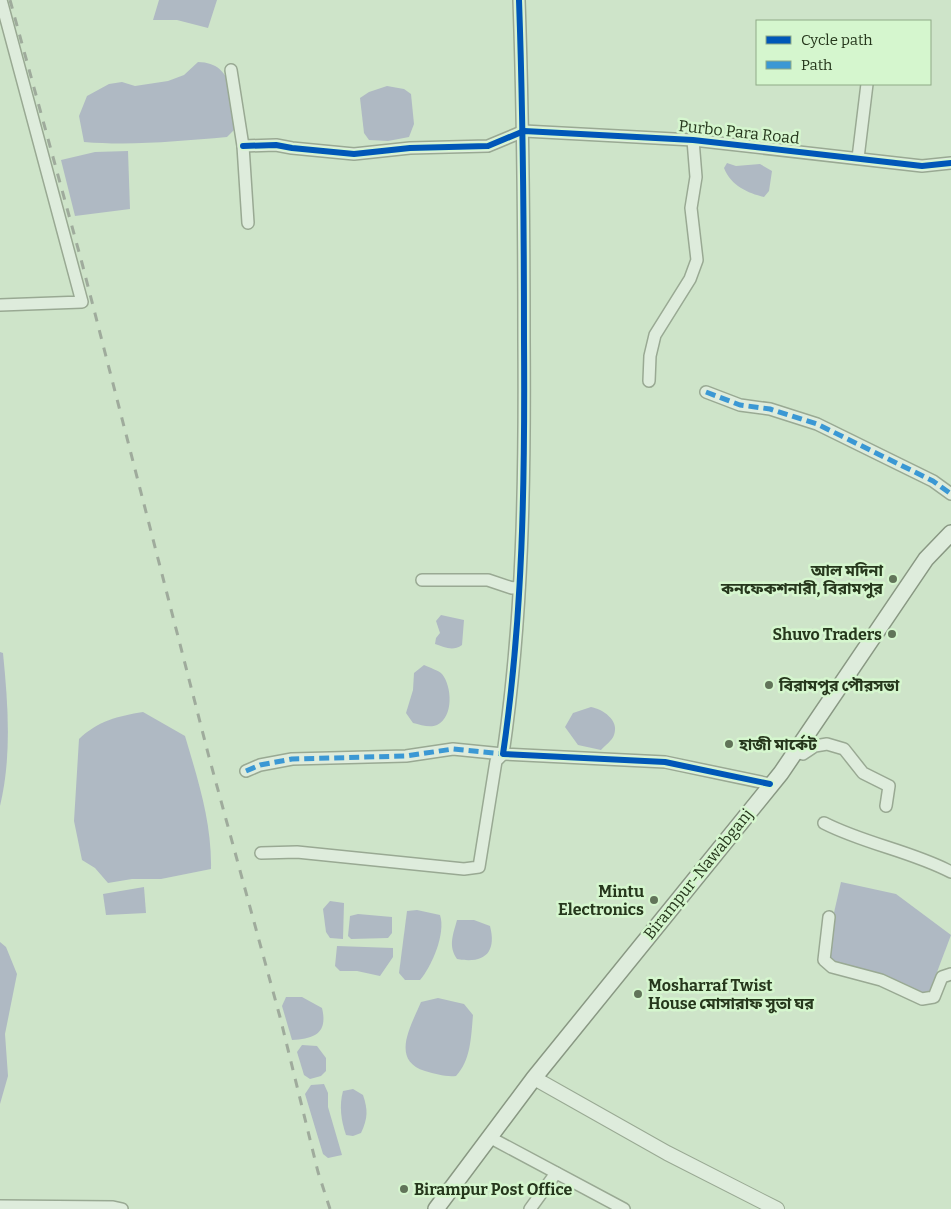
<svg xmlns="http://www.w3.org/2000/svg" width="951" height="1209" viewBox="0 0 951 1209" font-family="Bitter,'Noto Sans Bengali',serif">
<rect width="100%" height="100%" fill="#cee4c9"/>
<g fill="#afb9c3">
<path d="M159,0h58l-9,28 -31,-8h-24z"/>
<path d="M198,62c38,1 33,38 37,67l-8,8c-47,4 -95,9 -143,5l-5,-26 8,-20 22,-12 13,-2 13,4 33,-5 16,-6z"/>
<path d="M387,86l17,3 7,5 3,30 -5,13 -21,4 -19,-1 -5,-7 -4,-35 9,-6z"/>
<path d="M128,151l2,58 -55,7 -14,-56 34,-8z"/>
<path d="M727,163l9,3 24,-2 12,7 -3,20 -5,6c-16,-4 -33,-11 -40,-29z"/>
<path d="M441,615l23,5 -2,25c-10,7 -17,2 -27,-1l1,-6 4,-5 -4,-12z"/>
<path d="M0,652l3,1c5,51 9,103 -3,153z"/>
<path d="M424,665c6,3 14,5 18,9 10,12 12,43 -5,51 -7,3 -16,0 -24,-2l-7,-10 7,-23 1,-17z"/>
<path d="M591,707c11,2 29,13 23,28 -2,6 -9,10 -13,15l-23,-5 -13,-18 8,-14z"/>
<path d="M143,712l42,24c13,44 27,87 26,133l-50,10h-29l-24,4 -13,-15 -13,-8 -8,-39 5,-82c19,-18 39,-23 64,-27z"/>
<path d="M841,882l55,12 55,41 -23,61 -100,-34v-23z"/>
<path d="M144,887l2,26 -40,2 -3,-21z"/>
<path d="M330,901l14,2 -1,36 -13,-1 -4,-6 -3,-23z"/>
<path d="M417,910l23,5c6,18 -8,51 -20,65h-15l-6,-7 8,-62z"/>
<path d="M358,914l34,3v16l-4,5 -37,1 -3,-3 2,-20z"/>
<path d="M457,920h17l16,6c7,27 -6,38 -33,33 -9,-13 -4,-24 0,-39z"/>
<path d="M0,942l6,5 11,27 -12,60 3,42 -8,28z"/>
<path d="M337,946l56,2v9l-13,19 -23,-5h-17l-5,-5z"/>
<path d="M286,997h16l20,11c6,25 -7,31 -30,32l-10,-34z"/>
<path d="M438,998l26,6 9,11c-2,22 -2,45 -17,61 -11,1 -20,-2 -31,-5 -35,-11 -14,-45 -4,-69z"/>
<path d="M302,1045l15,1 9,12v13l-5,5 -11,3 -6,-4 -7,-23z"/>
<path d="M324,1084l4,9v14l14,48 -14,3 -5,-4 -18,-60 6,-9z"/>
<path d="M353,1089l10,6c5,15 5,23 -2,38l-8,3 -7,-1c-5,-15 -7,-29 -3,-44z"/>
</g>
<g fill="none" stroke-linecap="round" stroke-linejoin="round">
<g stroke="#99a993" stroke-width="14">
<g id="minor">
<path d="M519,0c4,114 5,227 5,341 1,138 -1,276 -21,413l162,8 105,22"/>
<path d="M231,70l12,76 5,77"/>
<path d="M243,146l33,-1 16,3 62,6 56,-6 78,-2 36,-15 169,9 229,26 29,-3"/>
<path d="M858,158l9,-74"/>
<path d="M0,305l82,-3 -81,-302"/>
<path d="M649,381l1,-25 5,-21 35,-56 7,-19 -6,-52 5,-31 -3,-37"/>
<path d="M706,392l34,13 30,4 47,15 116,57 18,13"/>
<path d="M422,580h66l24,8 7,-1"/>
<path d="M794,752l9,2 12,-8 12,-2 17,5 19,24 26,13 -3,20"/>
<path d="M246,771l14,-6 32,-6 114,-3 47,-7 50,5"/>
<path d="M824,823c41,21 87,28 127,49"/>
<path d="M261,853l36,-1 167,17 15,-2 17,-106 7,-7"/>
<path d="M829,917l-5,43 8,7 49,13 41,19 12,-2 8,-20 9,-3"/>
<path d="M491,1138l133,71"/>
<path d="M0,1206l113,1 9,2"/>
<path d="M530,1209l26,-36"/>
</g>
</g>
<g stroke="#99a993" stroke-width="16">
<path id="tertiary" d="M534,1078l133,75 110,56"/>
</g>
<g stroke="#899883" stroke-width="18">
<path id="secondary" d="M436,1209l98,-131 247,-305 145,-214 25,-26"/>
</g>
<use href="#minor" stroke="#deecdc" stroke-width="11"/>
<use href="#tertiary" stroke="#deecdc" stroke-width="14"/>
<use href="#secondary" stroke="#deecdc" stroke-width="15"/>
<path stroke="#9fab9c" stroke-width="3" stroke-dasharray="9 9" stroke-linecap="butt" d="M10,0l72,263 127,494 71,260 38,155 12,37"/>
<g stroke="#3b98d4" stroke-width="5" stroke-dasharray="10 5" stroke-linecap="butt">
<path d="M706,392l34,13 30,4 47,15 116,57 18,13"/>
<path d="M246,771l14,-6 32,-6 114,-3 47,-7 50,5"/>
</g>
<g stroke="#d5f6ce" stroke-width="9">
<g id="cycleway">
<path d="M519,0c4,114 5,227 5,341 1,138 -1,276 -21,413l162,8 105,22"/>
<path d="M243,146l33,-1 16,3 62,6 56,-6 78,-2 36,-15 169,9 229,26 29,-3"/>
</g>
</g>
<use href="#cycleway" stroke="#0057b8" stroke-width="6"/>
</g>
<g fill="#617459" stroke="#d5f6ce" stroke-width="2">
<circle cx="893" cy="579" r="5"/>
<circle cx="892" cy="634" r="5"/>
<circle cx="769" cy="685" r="5"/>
<circle cx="729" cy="744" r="5"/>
<circle cx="654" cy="900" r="5"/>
<circle cx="638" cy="994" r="5"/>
<circle cx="404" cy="1189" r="5"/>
</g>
<g text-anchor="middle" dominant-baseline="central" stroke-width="5" stroke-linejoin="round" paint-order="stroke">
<g font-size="16" fill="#26371c" stroke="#d5f6ce">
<text transform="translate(739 132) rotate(6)">Purbo Para Road</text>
<text transform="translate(698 874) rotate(-51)">Birampur-Nawabganj</text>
</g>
<g font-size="16" font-weight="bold" fill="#26371c" stroke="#d5f6ce" text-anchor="start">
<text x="883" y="570" text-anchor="end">আল মদিনা<tspan x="883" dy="18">কনফেকশনারী, বিরামপুর</tspan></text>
<text x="882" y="634" text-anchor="end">Shuvo Traders</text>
<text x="779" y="685">বিরামপুর পৌরসভা</text>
<text x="739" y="744">হাজী মার্কেট</text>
<text x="644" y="891" text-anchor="end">Mintu<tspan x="644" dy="18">Electronics</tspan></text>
<text x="648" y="985">Mosharraf Twist<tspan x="648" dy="18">House মোসারাফ সুতা ঘর</tspan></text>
<text x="414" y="1189">Birampur Post Office</text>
</g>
</g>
<rect x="756" y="20" width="175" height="65" fill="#d5f6ce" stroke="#8faa87"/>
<rect x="766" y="36" width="25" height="8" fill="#0057b8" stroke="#8faa87"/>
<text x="801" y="45" font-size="15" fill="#26371c">Cycle path</text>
<rect x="766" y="61" width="25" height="8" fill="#3b98d4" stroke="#8faa87"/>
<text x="801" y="70" font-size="15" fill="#26371c">Path</text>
</svg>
